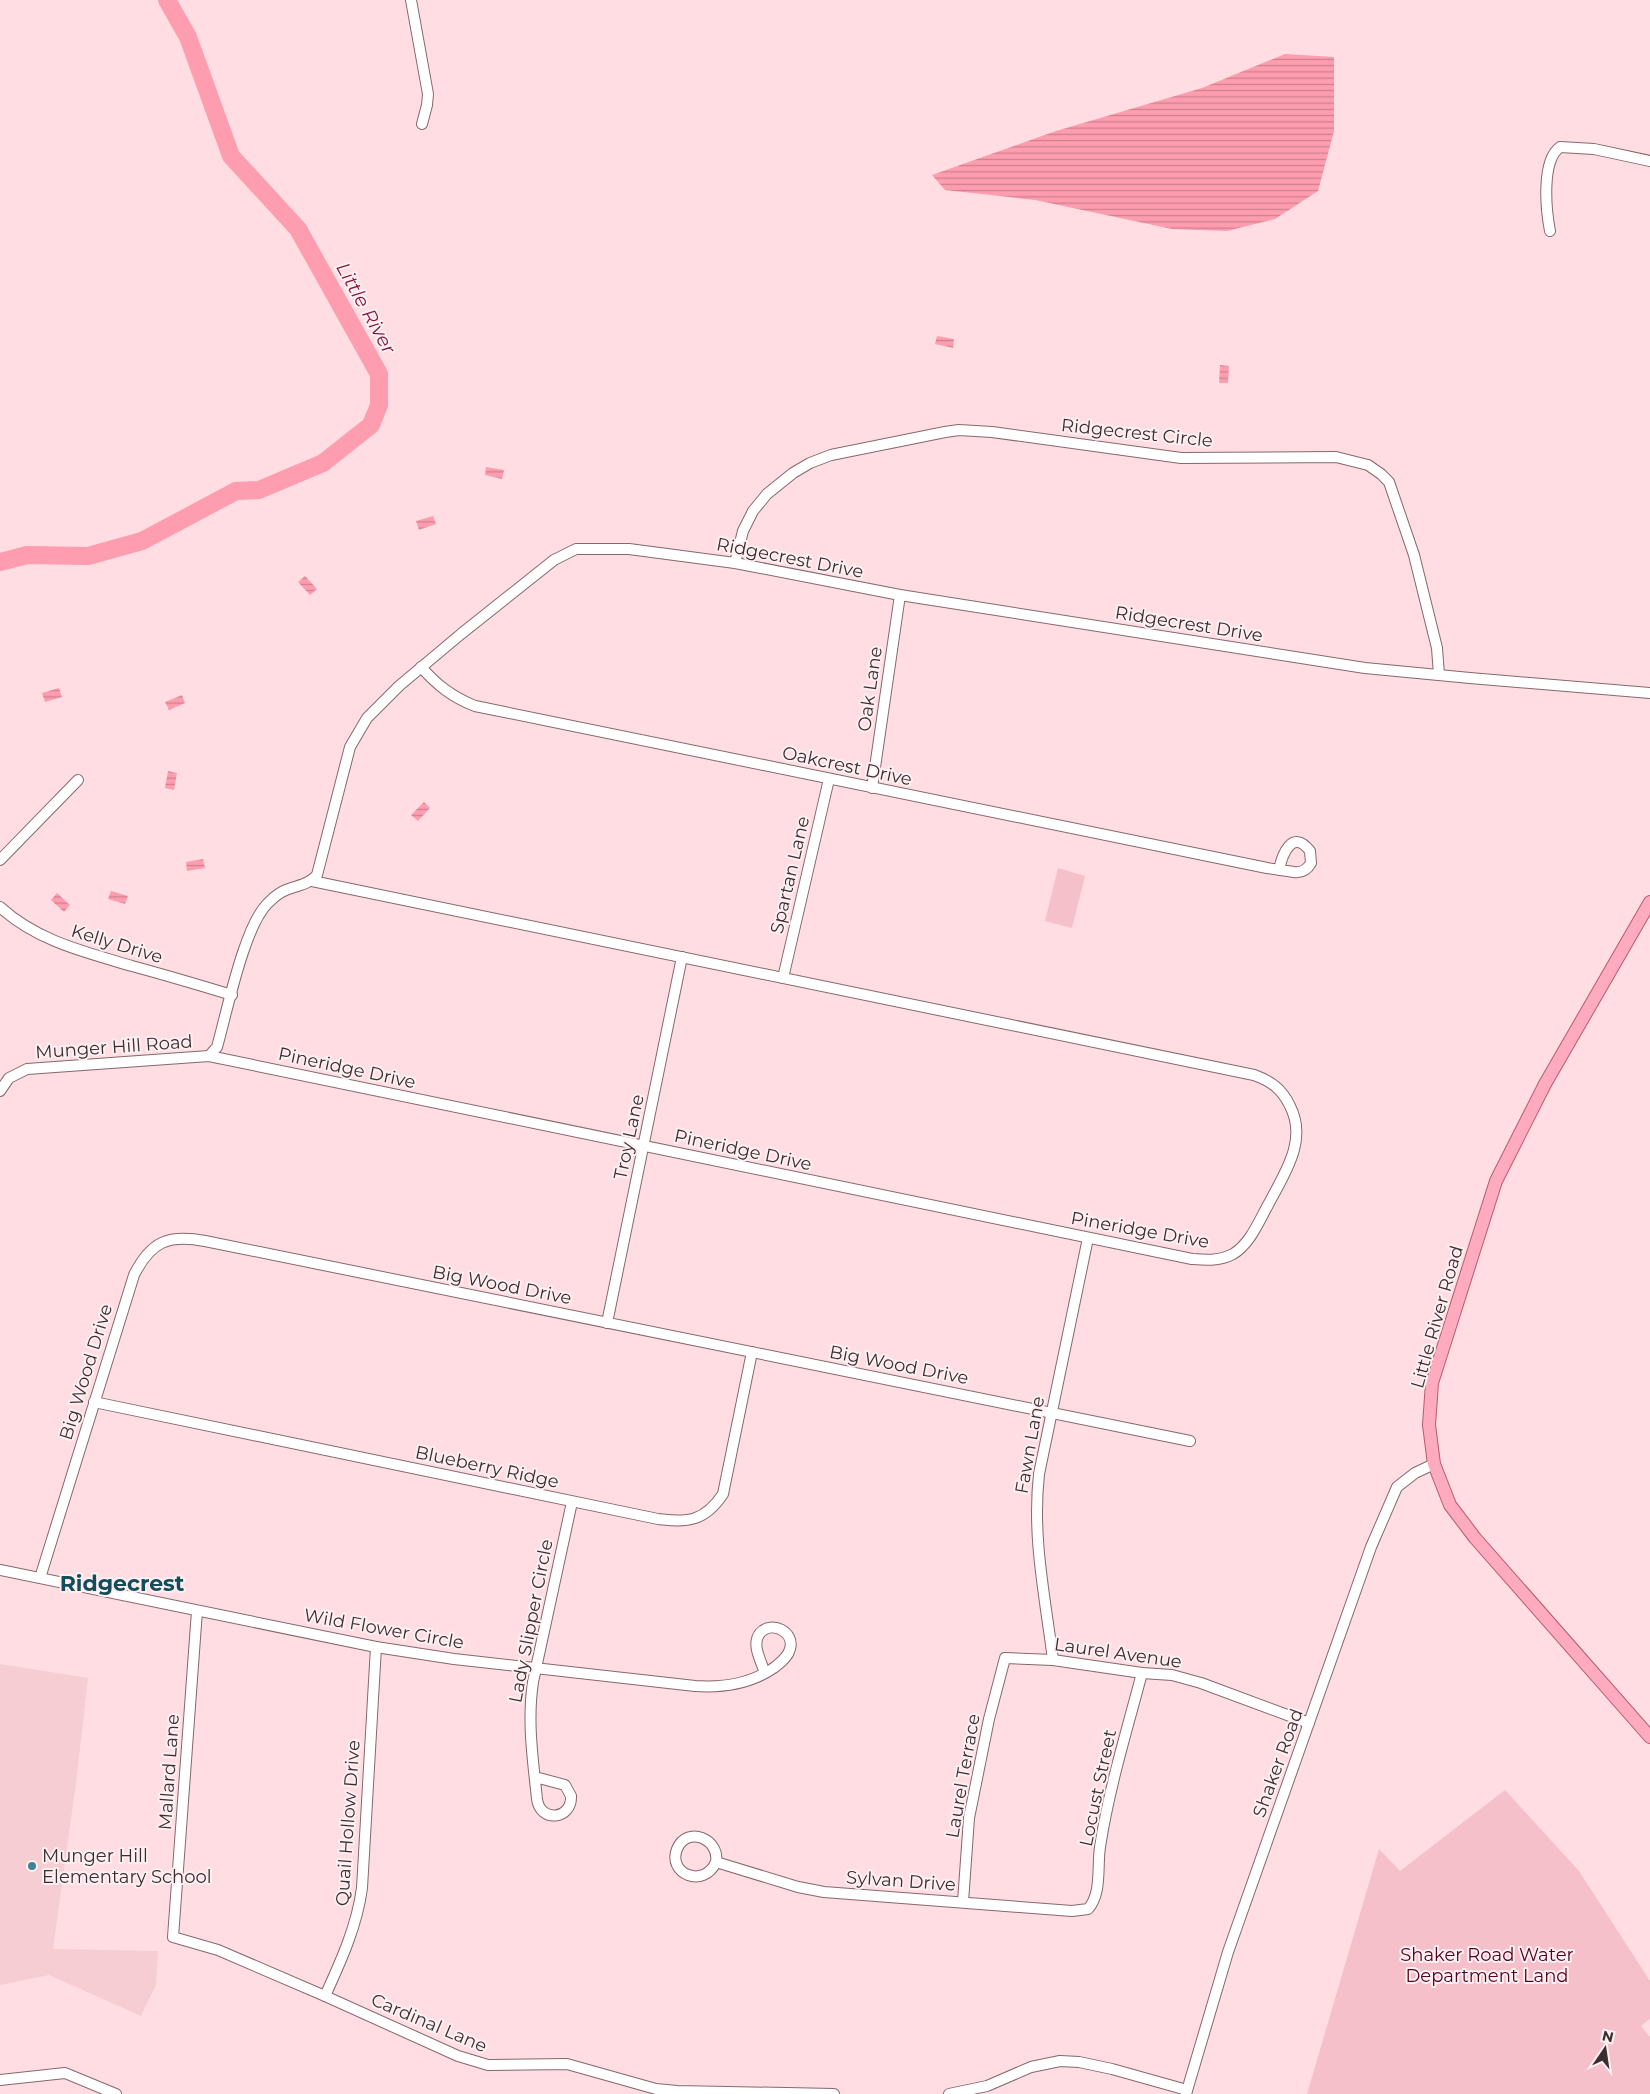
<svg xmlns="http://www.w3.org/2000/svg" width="1650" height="2094" viewBox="0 0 1650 2094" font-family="Montserrat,sans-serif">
<defs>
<pattern id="water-rules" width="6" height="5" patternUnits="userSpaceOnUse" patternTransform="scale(1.25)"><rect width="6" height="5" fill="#fd9daf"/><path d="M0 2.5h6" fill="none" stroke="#ce808f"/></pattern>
</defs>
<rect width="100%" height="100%" fill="#ffdde2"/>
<path fill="#f5cdd3" d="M0,1664l88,14 -12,105 -23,166 105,2 -2,34 -15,31 -92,-41 -49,10z"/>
<g fill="#f5c0c9">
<path d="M1058,868l27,8 -13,52 -27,-7z"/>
<path d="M1505,1790l74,81 71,110v38l-9,7 9,11v57h-343l72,-245 21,22z"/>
</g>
<g fill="url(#water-rules)">
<path d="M1285,54l49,3v74l-16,60 -43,28 -48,12 -55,-2 -137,-29 -90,-10 -13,-15 124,-44 146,-43z"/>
<path d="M937,336l17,3 -1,9 -18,-4z"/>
<path d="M1220,365l9,1 -1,17h-9z"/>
<path d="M486,467l18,3 -2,9 -17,-4z"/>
<path d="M433,516l3,8 -17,6 -3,-9z"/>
<path d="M305,576l12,13 -7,6 -12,-13z"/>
<path d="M59,688l3,9 -17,5 -3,-9z"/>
<path d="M182,695l3,8 -16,7 -4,-8z"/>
<path d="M168,771l9,2 -3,17 -9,-2z"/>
<path d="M424,802l6,6 -12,13 -7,-6z"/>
<path d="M203,859l2,9 -18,3 -1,-9z"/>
<path d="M111,891l17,5 -3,8 -17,-5z"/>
<path d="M57,893l13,12 -6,7 -13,-12z"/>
</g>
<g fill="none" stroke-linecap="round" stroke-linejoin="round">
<path stroke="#fd9daf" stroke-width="18" d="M0,562l27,-7 61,1 54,-15 94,-50 23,-1 64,-27 48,-38 8,-20v-31l-81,-145 -67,-73 -43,-119 -21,-37"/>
<g stroke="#85686d" stroke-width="12">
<g id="minor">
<path d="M411,0l17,94 -1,11 -5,19"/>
<path d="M1550,231c-4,-21 -9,-70 10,-84l34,2 56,12"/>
<path d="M735,563l8,-32 10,-20 14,-17 26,-21 17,-10 21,-8 114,-23 14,-2 33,2 189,26 155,-1 32,8 13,9 8,8 25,73 23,93 2,27"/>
<path d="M421,667c16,18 31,30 54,39l792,162 27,4c8,1 13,-2 17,-9l-1,-12c-18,-23 -28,4 -31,19"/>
<path d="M872,788l28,-193"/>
<path d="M0,860l78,-80"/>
<path d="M0,907c37,34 85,45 132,59 33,9 67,19 100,29"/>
<path d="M783,978l46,-199"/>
<path d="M209,1056l8,-9c10,-35 27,-121 51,-144 5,-5 12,-11 18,-13 12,-5 22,-5 31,-15l33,-128 17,-29 32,-32 62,-52 93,-74 22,-11h53l106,14 165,32 465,73 105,10 180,15"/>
<path d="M0,1091l9,-13 18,-9 182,-13 983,203c15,1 28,2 41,-5 17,-10 26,-33 35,-49 16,-31 40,-64 22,-99 -8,-17 -19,-25 -36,-31l-942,-194"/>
<path d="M607,1323l75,-366"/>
<path d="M94,1402l564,117c30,4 47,2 65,-25l29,-142"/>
<path d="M0,1570l376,77 78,12 241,27c29,2 56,-2 80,-19 6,-5 13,-10 15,-18 5,-17 -18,-29 -30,-16 -9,11 1,28 5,40"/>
<path d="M40,1578l94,-303c17,-34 35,-41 71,-34l985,200"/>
<path d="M197,1611l-24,326 45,13 107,46 133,60 30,9 79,-1 89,25 21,2 157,3"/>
<path d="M1053,1660c-8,-64 -21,-122 -14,-186l49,-236"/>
<path d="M535,1777l30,8 6,11c1,24 -31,27 -34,3 -4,-39 -10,-77 -4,-117l39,-180"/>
<path d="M716,1862c-12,27 -49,12 -39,-13 10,-24 43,-10 39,13l82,25 26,5 248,19 16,-2c14,-15 9,-43 12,-62 9,-59 27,-117 42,-174"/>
<path d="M963,1902l6,-84 20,-99 16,-61 48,2 89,13 30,2 29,8 108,40"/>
<path d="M325,1996c16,-35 32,-70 37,-108l14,-241"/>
<path d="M0,2080l65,-7 51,21"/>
<path d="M949,2094l38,-8 44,-19 29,-6 19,1 33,7 75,21"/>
<path d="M1186,2094l42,-142 143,-405 26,-60 18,-14 19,-9"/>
</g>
</g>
<g stroke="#b95a71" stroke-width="14">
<path id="major" d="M1650,902l-105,182 -49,97 -64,202 -3,42 5,39 16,41 25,33 175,199"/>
</g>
<use href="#minor" stroke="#fff" stroke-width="10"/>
<use href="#major" stroke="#feaabf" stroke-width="12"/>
</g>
<circle fill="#418394" stroke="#fef0f2" stroke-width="2" cx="32" cy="1866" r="5"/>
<g text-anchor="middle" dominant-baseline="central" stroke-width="4" stroke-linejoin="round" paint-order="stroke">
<g font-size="18" fill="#3a2e30" stroke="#fef0f2">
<text transform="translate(1137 433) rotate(6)">Ridgecrest Circle</text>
<text transform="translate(790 558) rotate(11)">Ridgecrest Drive</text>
<text transform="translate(1189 624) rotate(9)">Ridgecrest Drive</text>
<text transform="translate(870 689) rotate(-82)">Oak Lane</text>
<text transform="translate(847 766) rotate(12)">Oakcrest Drive</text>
<text transform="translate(790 875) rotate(-77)">Spartan Lane</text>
<text transform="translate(117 944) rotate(17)">Kelly Drive</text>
<text transform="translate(114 1047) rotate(-4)">Munger Hill Road</text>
<text transform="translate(347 1068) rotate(12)">Pineridge Drive</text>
<text transform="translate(629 1137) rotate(-78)">Troy Lane</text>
<text transform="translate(743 1150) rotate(12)">Pineridge Drive</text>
<text transform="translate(1140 1230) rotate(10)">Pineridge Drive</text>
<text transform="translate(502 1285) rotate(11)">Big Wood Drive</text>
<text transform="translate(1437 1317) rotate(-74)">Little River Road</text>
<text transform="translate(899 1365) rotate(11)">Big Wood Drive</text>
<text transform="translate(86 1372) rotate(-73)">Big Wood Drive</text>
<text transform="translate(1030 1445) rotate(-80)">Fawn Lane</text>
<text transform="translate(487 1467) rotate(12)">Blueberry Ridge</text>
<text transform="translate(531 1621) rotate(-79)">Lady Slipper Circle</text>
<text transform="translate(384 1629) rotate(10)">Wild Flower Circle</text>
<text transform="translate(1118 1653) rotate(8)">Laurel Avenue</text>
<text transform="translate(1278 1763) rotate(-70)">Shaker Road</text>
<text transform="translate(169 1772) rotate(-86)">Mallard Lane</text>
<text transform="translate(963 1776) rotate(-80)">Laurel Terrace</text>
<text transform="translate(1098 1788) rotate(-78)">Locust Street</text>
<text transform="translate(348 1823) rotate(-86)">Quail Hollow Drive</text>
<text transform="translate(901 1881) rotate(4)">Sylvan Drive</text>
<text transform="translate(429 2023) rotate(23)">Cardinal Lane</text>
</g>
<g font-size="18" fill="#3a2e30" stroke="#fef0f2" text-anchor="start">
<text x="42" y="1856">Munger Hill<tspan x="42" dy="21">Elementary School</tspan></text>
</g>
<g font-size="18" fill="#54001f" stroke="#fef0f2">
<text x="1487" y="1955">Shaker Road Water<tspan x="1487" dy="21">Department Land</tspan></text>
</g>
<g font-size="19" font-style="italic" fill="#86163c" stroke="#fef0f2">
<text transform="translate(366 308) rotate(61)">Little River</text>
</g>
<g font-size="22" font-weight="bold" fill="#154c5a" stroke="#fef0f2">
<text x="122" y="1583">Ridgecrest</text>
</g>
</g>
<g transform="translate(1605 2049) rotate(13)" stroke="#fef0f2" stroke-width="4" paint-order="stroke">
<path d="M0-4L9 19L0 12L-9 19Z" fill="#3a2e30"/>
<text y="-8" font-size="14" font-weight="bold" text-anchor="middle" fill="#3a2e30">N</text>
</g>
</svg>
